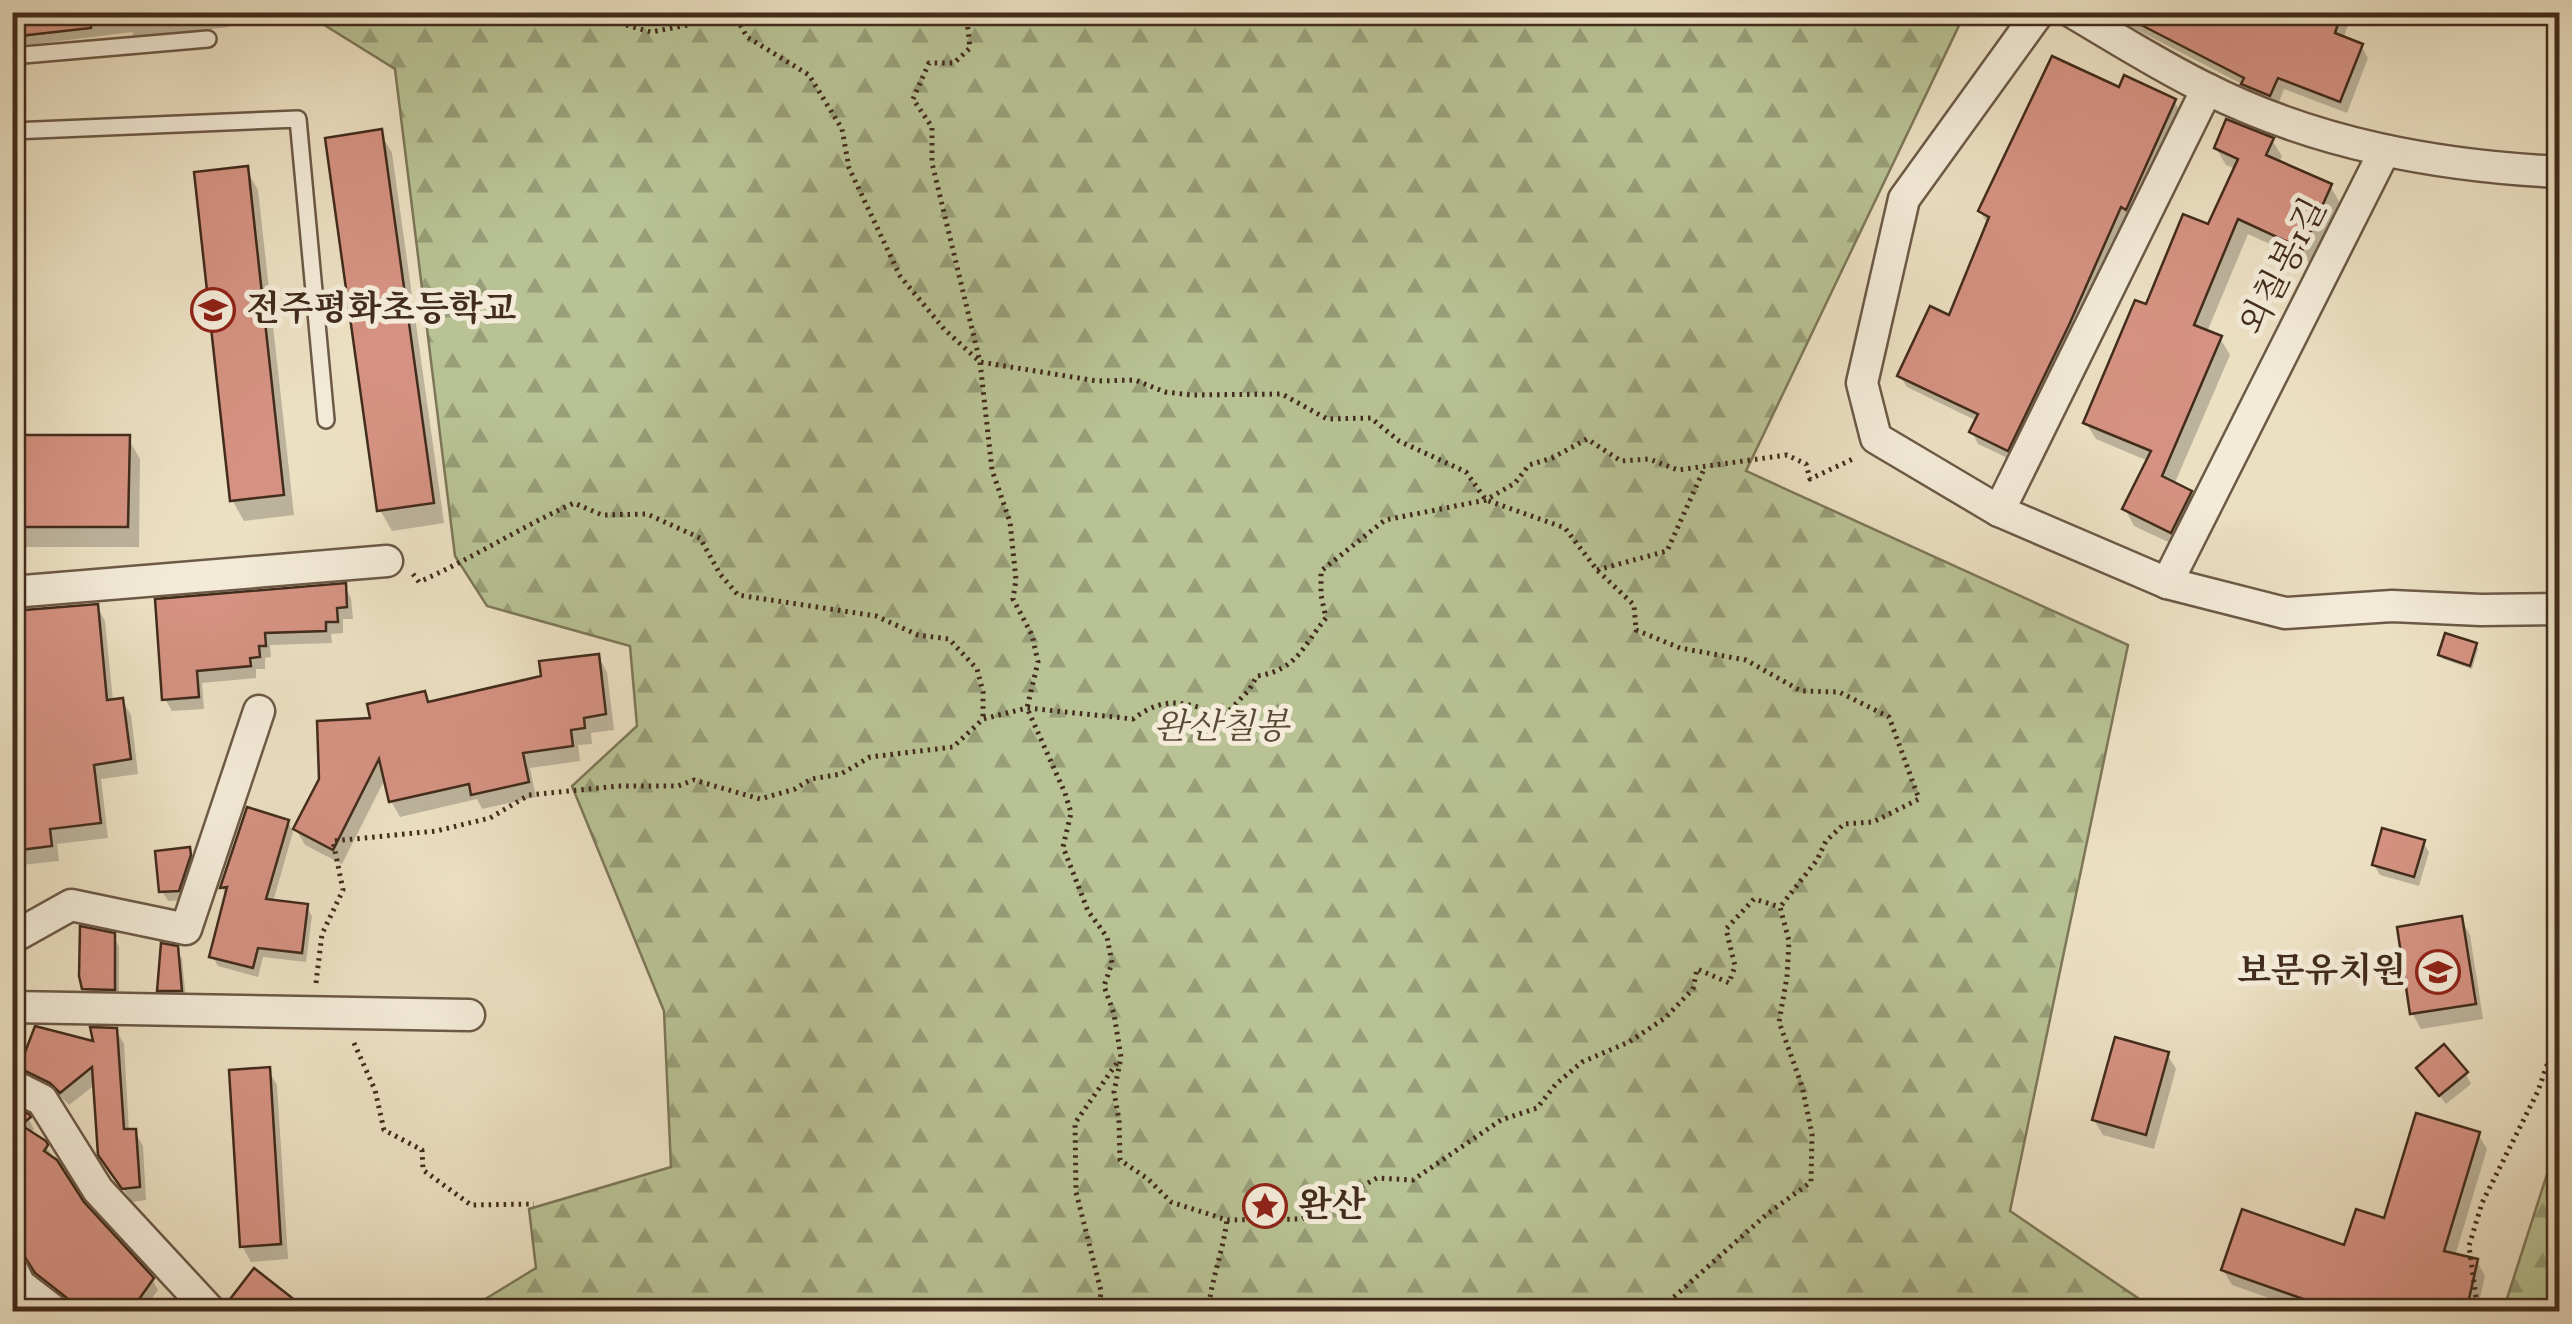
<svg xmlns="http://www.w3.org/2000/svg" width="2572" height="1324" viewBox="0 0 2572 1324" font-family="'IM FELL DW Pica','Noto Serif KR',serif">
<defs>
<pattern id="forest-firs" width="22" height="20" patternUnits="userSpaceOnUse" patternTransform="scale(2.5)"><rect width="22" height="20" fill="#b8c294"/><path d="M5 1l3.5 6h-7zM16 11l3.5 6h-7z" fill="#979e78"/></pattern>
</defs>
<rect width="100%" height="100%" fill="#ece0c3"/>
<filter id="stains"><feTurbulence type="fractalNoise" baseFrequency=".002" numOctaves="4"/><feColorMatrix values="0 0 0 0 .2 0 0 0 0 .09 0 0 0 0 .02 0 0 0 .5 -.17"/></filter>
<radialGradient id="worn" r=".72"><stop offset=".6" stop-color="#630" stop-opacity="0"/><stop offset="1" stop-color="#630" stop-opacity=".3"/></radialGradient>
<g fill="url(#forest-firs)" stroke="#7d7758" stroke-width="2.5">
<path d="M305,13h1660l-219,458 382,174 -118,566 147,100h-1777l6,-9 96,-1 54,-33 -7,-59 142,-42 -7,-156 -92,-225 65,-60 -7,-80 -143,-40 -32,-50 -60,-487z"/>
<path d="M2559,1137v174h-56z"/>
</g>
<g fill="#0003">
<path d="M12,12h216l1,15 -94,11 -3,-6 -105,13 -2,-4 -13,2z"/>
<path d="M2112,12h241l-10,27 18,7 7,12 -21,55 -63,-24 -7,18 -26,-11 -5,-10 -130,-67z"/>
<path d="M2554,20h6v49l-9,-10z"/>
<path d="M2121,90l53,11 7,12 -167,348 -36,-17 -6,-12 5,-11 -70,-34 -7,-11 50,-57 37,-96 -7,-12z"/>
<path d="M380,132l12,21 52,370 -52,8 -12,-21z"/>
<path d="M2272,140l10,16 -3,7 51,23 10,17 -27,61 -65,-30 -41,98 13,6 10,17 -56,130 17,8 9,16 -19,39 -47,-22 -9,-17 23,-48 -52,-22 -10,-16 61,-116 62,-79 27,-59 -10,-4 -10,-17z"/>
<path d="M246,169l12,21 36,325 -50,6 -12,-21z"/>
<path d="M12,437l116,1 12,21 -1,88h-127z"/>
<path d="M344,586l7,12 2,21h-10v14l-12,1 1,9 -62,2 1,12 -6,1v11h-9v9l-54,5 2,26 -32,2 -7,-12 -8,-98z"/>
<path d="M97,606l8,15 8,80 9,-1 9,15 7,59 -37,5 7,59 -51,6 2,17 -47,5v-253z"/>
<path d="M2476,645l2,4 -6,20 -29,-10 -3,-4z"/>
<path d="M598,656l9,16 7,58 -23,3 1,11 -14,1 2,16 -50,7 6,29 -54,12 -5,-10 -77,18 -9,-16 -5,-24 -44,87 -37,-19 -9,-16 77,-109 51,-26 6,10 114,-26z"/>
<path d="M288,822l5,10 -20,70 33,4 6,10 -6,46 -43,-5 -5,20 -40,-11 -6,-10 15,-60 -5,-8z"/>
<path d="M2423,842l6,10 -10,34 -39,-11 -6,-10z"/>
<path d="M189,850l6,10 -11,40 -16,1 -6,-10z"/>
<path d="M2461,919l9,16 13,84 -62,10 -9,-16z"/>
<path d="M113,936l6,10v53h-29l-6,-10z"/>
<path d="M176,949l6,10 4,41h-21l-6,-10z"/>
<path d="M116,1030l8,14 5,88h6l8,14 3,54 -14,2 -23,-33 -13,-85 -27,21 -8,-8 -32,-16 -8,-13 75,-24z"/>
<path d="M2167,1054l9,15 -22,80 -51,-14 -9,-15z"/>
<path d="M268,1069l9,16 11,174 -37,3 -9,-16z"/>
<path d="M2466,1074l5,10 -25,20 -21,-26z"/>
<path d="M12,1107l15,9 7,13 -5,4 15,10 38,61 70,75 6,11 -16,22h-68l-30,-29 -14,-20 -18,-1z"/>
<path d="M2478,1134l9,15 -32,107 22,5 8,15 -8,36h-168l-77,-27 -9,-15 122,-22 41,-27z"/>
</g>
<g fill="#d59282" stroke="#422c1c" stroke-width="2.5">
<path d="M16,12h75v16l-72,8z"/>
<path d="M2116,12h226l-7,21 28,11 -23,58 -62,-24 -8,18 -29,-12 3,-6z"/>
<path d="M2052,56l67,31 5,-12 52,24 -50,111 -5,-3 -52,118 -61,126 -39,-19 9,-18 -81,-38 33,-70 19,9 40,-98 -11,-6z"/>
<path d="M2226,119l48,19 -8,17 66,29 -29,65 -65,-30 -44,106 28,11 -60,140 30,15 -21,42 -49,-24 29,-58 -68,-28 52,-123 11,4 37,-90 25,10 30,-65 -24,-11z"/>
<path d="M382,129l52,374 -57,8 -52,-373z"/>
<path d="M248,166l36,329 -54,6 -36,-329z"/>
<path d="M12,435h118l-2,92h-116z"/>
<path d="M346,583l1,24 -10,1 1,14h-12v9l-61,2 1,13h-7l1,11 -10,1 1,8 -54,5 2,26 -37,3 -7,-101z"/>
<path d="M98,604l9,96 16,-2 8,61 -37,6 7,58 -51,6 2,17 -40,5v-240z"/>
<path d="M2445,633l32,10 -7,23 -32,-11z"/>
<path d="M599,654l7,60 -22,4 1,10 -14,2 2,16 -50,7 6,29 -58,13 -2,-11 -80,18 -10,-43 -46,91 -40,-21 26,-50 -2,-58 53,-3 -3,-14 58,-13 3,11 113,-26 -2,-15z"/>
<path d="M247,807l42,13 -23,79 42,5 -6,49 -44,-5 -5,20 -44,-11 18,-70 -7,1z"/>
<path d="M2382,828l43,12 -11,37 -42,-12z"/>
<path d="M190,847l1,8 -12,36 -20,1 -4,-41z"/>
<path d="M2462,916l14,88 -66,10 -13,-87z"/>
<path d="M80,926l35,7v57l-33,-1 -3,-13z"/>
<path d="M161,943l17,3 4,45h-25z"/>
<path d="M35,1026l58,15 -3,-14 27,1 7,101h12l4,58 -18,2 -24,-34 -6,-88 -32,26 -10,-10 -31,-15z"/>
<path d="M2115,1037l54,15 -23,83 -54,-15z"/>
<path d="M2444,1044l24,28 -29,24 -23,-28z"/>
<path d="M270,1067l11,177 -41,3 -11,-177z"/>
<path d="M12,1106l17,8 2,3 -10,8 25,16 2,4 -4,6 13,9 27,42 70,76 -24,34h-57l-6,-14 -32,-25 -12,-19 -11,-4z"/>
<path d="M2416,1113l64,19 -36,119 34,8 -12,53h-126l-119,-42 21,-61 102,36 12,-36 28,9z"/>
<path d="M254,1268l56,44h-81l-2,-9z"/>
</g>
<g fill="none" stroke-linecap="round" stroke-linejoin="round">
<g stroke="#6c5946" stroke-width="20">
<g id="lane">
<path d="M12,56l196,-17"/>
<path d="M12,131l286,-12 28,301"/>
</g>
</g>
<g stroke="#6c5946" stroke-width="35">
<g id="street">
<path d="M2039,12l-135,187 -42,184 14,55 123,73 168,72 118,30 107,-7 89,4 79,-1"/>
<path d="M2072,12c44,26 88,54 133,76 111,56 232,78 355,84"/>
<path d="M1999,511l208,-422"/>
<path d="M2167,583l217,-431"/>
<path d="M12,592l375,-31"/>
<path d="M12,938l59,-33 115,24 73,-218"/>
<path d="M12,1007l457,8"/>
<path d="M12,1085l30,15 56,90 113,122"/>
<path d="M12,1269l8,16 35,27"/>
</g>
</g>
<g stroke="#422c1c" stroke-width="5" stroke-dasharray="2.5 5" stroke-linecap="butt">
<path d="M517,12l12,9 90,2 32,9 37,-7 32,-13"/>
<path d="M733,12l14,25 62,38 33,54 7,39 51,108 44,53 36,33 117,19 38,-1 30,12 27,3 90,-1 45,25 44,-1 28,23 67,31 20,28 79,28 32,42 37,35 2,25 44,18 66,12 55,31 38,1 50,25 30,82 -46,23 -29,2 -18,17 -9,19 -37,47"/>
<path d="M966,12l4,36 -16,15h-25l-16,36 19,28v36l48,199 12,108 18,52 6,58 -3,19 19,36 6,27 -11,46 38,85 6,20 -8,34 25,64 19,26 5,26 -8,23 10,28 7,43 -7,35 5,28 1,40 28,19 23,23 56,18 75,-1 75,-41 36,2 88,-60 36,-12 19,-24 26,-22 47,-20 36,-24 28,-29 4,-20 32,14 6,-17 -9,-37 28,-30 26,8"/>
<path d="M1597,570l70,-19 38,-84"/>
<path d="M413,574l6,8c54,-24 102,-55 155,-79l28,12 45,-1 53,24 20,36 18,21 138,21 42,19 31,4 28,30 6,23v27"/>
<path d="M316,983l6,-49 21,-44 -10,-49 103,-10 54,-13 39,-23 89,-9h60l16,-6 66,19 35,-10 16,-10 30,-5 29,-17 83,-10 30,-28 44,-11 106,11c35,-26 53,-15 92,-4l24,-25 8,-14c40,-6 46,-30 69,-58l-5,-23v-24l64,-51 101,-20 29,-17 14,-18 23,-7 35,-19 34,22 28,-2 29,11 109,-15 19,9 4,15 45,-21"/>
<path d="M354,1043l21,47 9,40 38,20 1,20 48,35 63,-1"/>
<path d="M1099,1312l2,-21 -25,-99 -1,-69 44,-63"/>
<path d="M1208,1312c3,-32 15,-60 19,-92"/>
<path d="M1657,1312l110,-98 44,-32 1,-48 -10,-48 -23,-64 8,-45 2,-36 -9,-34"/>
<path d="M2478,1312l-9,-66 13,-43 56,-112 22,-63"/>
</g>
<use href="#lane" stroke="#f3ebd8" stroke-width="15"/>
<use href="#street" stroke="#f3ebd8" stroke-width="30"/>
</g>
<defs>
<g id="school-ring" transform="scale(2.25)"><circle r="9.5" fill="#f3ebd8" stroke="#8f2418" stroke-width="1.5"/><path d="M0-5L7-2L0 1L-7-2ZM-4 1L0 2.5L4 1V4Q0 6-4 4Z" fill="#8f2418"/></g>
<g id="sight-ring" transform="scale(2.25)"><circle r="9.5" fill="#f3ebd8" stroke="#8f2418" stroke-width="1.5"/><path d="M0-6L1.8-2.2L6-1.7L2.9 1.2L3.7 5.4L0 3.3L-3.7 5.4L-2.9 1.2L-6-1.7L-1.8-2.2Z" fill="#8f2418"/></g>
</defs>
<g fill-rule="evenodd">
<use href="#school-ring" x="213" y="310"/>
<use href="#school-ring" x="2438" y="972"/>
<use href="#sight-ring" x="1265" y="1206"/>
</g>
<g text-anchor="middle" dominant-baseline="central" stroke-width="10" stroke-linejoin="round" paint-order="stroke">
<g font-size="35" fill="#422c1c" stroke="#f3ebd8">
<text transform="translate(2284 267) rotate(-63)">외칠봉1길</text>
</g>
<g font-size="35" font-weight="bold" fill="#422c1c" stroke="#f3ebd8" text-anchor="start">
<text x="246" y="310">전주평화초등학교</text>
<text x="2406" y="972" text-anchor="end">보문유치원</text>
<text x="1298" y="1206">완산</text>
</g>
<g font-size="35" font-style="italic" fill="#5a4a34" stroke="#f3ebd8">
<text x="1221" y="728">완산칠봉</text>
</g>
</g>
<rect width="2572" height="1324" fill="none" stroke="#ece0c3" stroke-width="50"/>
<rect x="15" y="15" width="2542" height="1294" fill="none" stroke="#422c1c" stroke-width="5"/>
<rect x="25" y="25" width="2522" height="1274" fill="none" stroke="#422c1c" stroke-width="2.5"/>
<rect width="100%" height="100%" filter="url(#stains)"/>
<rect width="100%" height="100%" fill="url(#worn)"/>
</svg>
